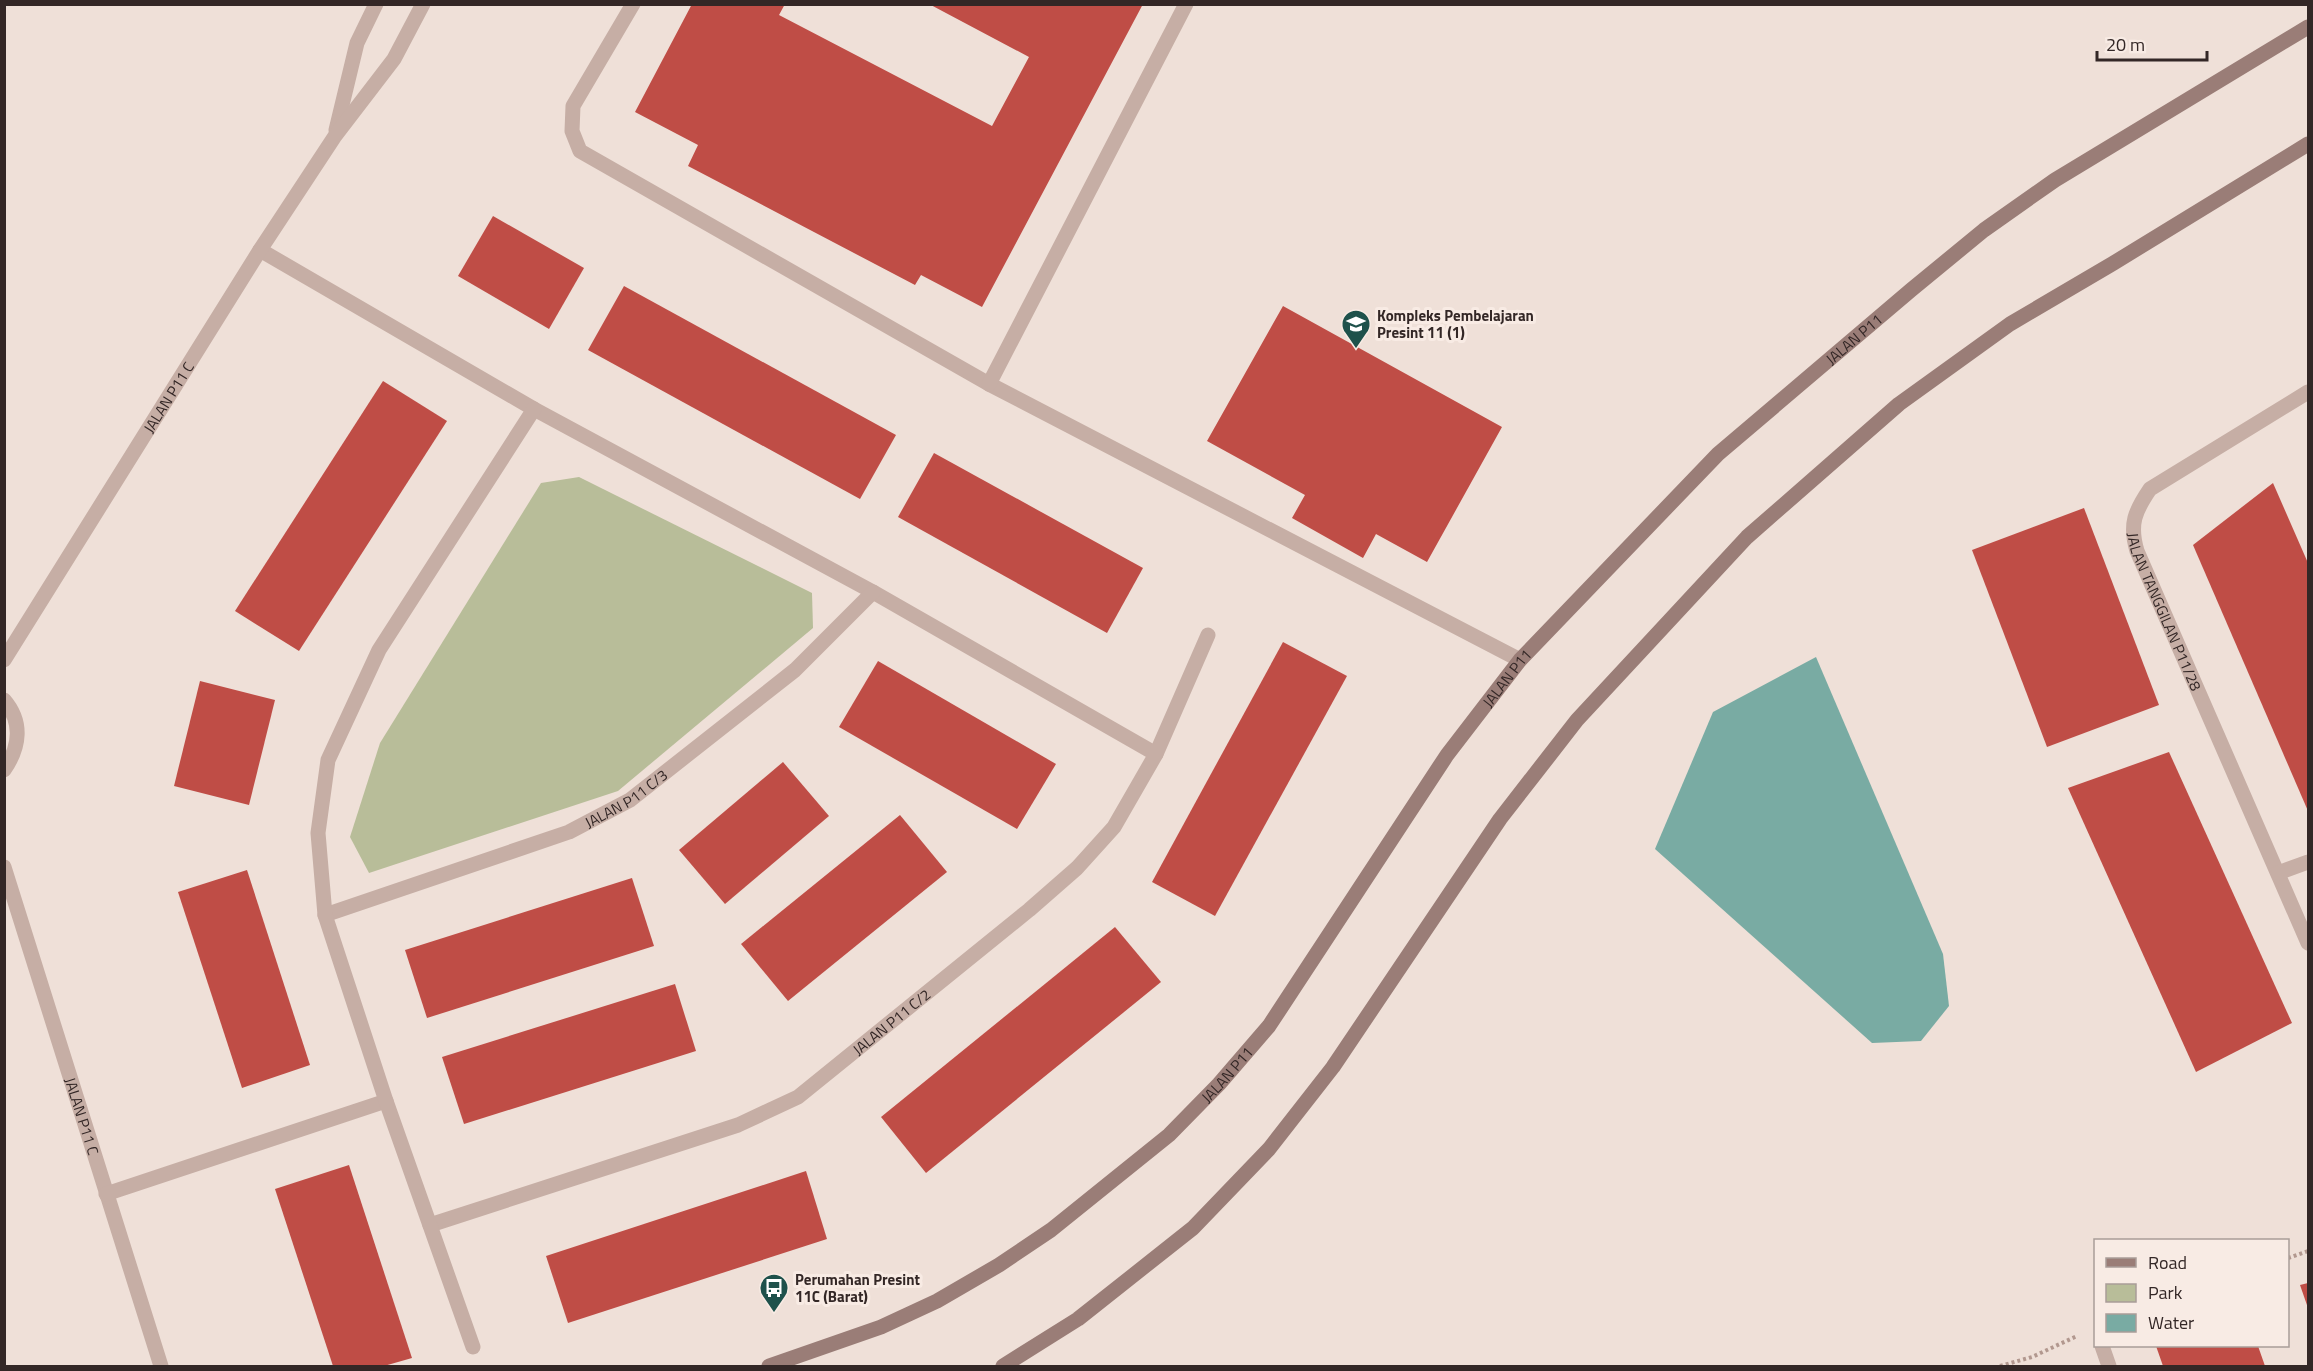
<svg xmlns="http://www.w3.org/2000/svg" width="2313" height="1371" viewBox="0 0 2313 1371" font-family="'Titillium Web',sans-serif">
<rect width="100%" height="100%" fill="#efe0d8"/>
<path fill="#b8bd99" d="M579,477l233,116 1,35 -195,163 -249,82 -19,-36 30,-94 161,-260z"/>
<path fill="#79aba3" d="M1816,657l127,297 6,52 -28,35 -49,2 -217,-194 58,-137z"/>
<g fill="#bf4d46">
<path d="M692,4h93l-6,11 213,111 37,-69 -100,-53h214l-161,303 -61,-32 -6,10 -227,-119 10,-21 -63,-33z"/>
<path d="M493,216l91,52 -35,61 -91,-53z"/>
<path d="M624,286l272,149 -36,64 -272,-149z"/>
<path d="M1283,306l219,121 -75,135 -51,-28 -13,24 -71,-40 13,-23 -98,-54z"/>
<path d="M383,381l64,40 -148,230 -64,-40z"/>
<path d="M934,453l209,115 -36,65 -209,-116z"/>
<path d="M2273,483l35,80v248l-115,-266z"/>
<path d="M2084,508l75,197 -112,42 -75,-197z"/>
<path d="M1283,642l64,34 -132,240 -63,-34z"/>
<path d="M878,661l178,103 -39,65 -178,-102z"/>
<path d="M200,681l75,19 -26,105 -75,-19z"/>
<path d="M2169,752l123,271 -96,49 -128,-284z"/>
<path d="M783,762l46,54 -104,88 -46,-54z"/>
<path d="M900,815l47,57 -159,129 -47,-57z"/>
<path d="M247,870l63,195 -68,23 -64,-196z"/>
<path d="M632,878l22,68 -227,72 -22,-68z"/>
<path d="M1115,927l46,55 -235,191 -45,-56z"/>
<path d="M675,984l21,67 -232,73 -22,-67z"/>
<path d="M349,1165l63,193 -28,8h-51l-58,-177z"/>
<path d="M806,1171l21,68 -259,84 -22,-67z"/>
<path d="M2308,1283v25l-8,-23z"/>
<path d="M2156,1346h102l7,20h-102z"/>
</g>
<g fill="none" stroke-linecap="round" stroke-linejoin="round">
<g stroke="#b2988f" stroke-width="4" stroke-dasharray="3 3" stroke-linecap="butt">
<path d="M2288,1258l20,-7"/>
<path d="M2000,1366l32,-9 45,-21"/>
</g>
<g stroke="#c6aea5" stroke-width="15">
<path d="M633,4l-60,102 -1,25 8,20 409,233 531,276"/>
<path d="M989,384l197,-380"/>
</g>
<g stroke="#c6aea5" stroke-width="15">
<path d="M336,130l21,-87 19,-39"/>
<path d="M260,250l274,159 339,183 283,162"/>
<path id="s1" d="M2308,392l-158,97c-15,22 -21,35 -13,62l171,392"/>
<path id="s2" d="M4,660l256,-410 75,-114 59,-77 29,-55"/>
<path d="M4,700c19,22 16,47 0,70"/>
<path id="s3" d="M4,867l157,499"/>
<path d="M2278,873l30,-11"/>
<path id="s4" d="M325,915l244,-83 61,-32 165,-130 78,-78"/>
<path d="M106,1194l280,-93"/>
<path id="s5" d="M430,1225l308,-100 60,-28 231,-187 48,-42 37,-41 42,-73 52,-119"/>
<path d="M2102,1346l7,20"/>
<path d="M473,1347l-87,-246 -61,-186 -7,-82 10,-73 51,-110 155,-241"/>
</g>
<g stroke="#9a7d77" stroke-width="15">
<path id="s6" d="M769,1366l112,-39 56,-26 62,-36 52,-35 118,-95 50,-51 50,-58 178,-271 73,-95 198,-206 193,-164 73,-60 71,-50 253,-153"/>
<path d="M1003,1366l75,-47 115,-91 76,-79 64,-82 167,-248 77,-99 170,-183 152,-133 111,-80 102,-60 196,-120"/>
</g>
</g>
<defs>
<g id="school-pin" transform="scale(1.5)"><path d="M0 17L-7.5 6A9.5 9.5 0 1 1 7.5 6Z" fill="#1e514b" stroke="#f8ebe4"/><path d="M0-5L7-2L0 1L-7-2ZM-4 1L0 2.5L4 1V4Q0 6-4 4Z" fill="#fff"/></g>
<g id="bus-pin" transform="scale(1.5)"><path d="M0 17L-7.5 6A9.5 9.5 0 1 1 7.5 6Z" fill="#1e514b" stroke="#f8ebe4"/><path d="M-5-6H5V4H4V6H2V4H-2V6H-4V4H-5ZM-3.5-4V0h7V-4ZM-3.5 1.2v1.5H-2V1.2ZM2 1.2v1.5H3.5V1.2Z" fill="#fff"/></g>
</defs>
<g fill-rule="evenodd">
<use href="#school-pin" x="1356" y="324"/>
<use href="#bus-pin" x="774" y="1288"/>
</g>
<g text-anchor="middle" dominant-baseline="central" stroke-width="6" stroke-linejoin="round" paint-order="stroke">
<g font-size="15" font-weight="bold" fill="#332726" stroke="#f8ebe4" text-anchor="start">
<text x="1377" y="315">Kompleks Pembelajaran<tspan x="1377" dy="17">Presint 11 (1)</tspan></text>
<text x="795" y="1279">Perumahan Presint<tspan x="795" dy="17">11C (Barat)</tspan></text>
</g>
<g font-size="15" fill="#332726" stroke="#f8ebe4">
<text stroke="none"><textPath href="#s6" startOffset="1522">JALAN P11</textPath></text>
<text stroke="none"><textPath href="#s2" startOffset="310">JALAN P11 C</textPath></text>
<text stroke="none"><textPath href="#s1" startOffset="318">JALAN TANGGILAN P11/28</textPath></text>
<text stroke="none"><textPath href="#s6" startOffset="1036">JALAN P11</textPath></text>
<text stroke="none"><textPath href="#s4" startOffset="324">JALAN P11 C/3</textPath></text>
<text stroke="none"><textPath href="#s5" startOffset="510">JALAN P11 C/2</textPath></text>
<text stroke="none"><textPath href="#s6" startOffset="550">JALAN P11</textPath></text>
<text stroke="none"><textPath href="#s3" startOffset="261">JALAN P11 C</textPath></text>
</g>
</g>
<rect width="2313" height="1371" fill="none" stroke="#332726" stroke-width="12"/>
<rect x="2094" y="1239" width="195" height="108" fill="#f8ebe4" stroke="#a99d98" stroke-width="1.5"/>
<rect x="2106" y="1258" width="30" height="9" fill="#9a7d77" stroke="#a99d98" stroke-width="1.5"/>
<text x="2148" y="1269" font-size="18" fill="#332726">Road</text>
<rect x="2106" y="1284" width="30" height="18" fill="#b8bd99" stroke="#a99d98" stroke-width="1.5"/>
<text x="2148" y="1299" font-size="18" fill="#332726">Park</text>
<rect x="2106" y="1314" width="30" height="18" fill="#79aba3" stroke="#a99d98" stroke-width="1.5"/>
<text x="2148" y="1329" font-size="18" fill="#332726">Water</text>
<path d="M2097 51v9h110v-9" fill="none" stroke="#332726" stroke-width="3"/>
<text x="2106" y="51" font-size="18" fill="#332726" stroke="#f8ebe4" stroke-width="4.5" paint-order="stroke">20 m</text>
</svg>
